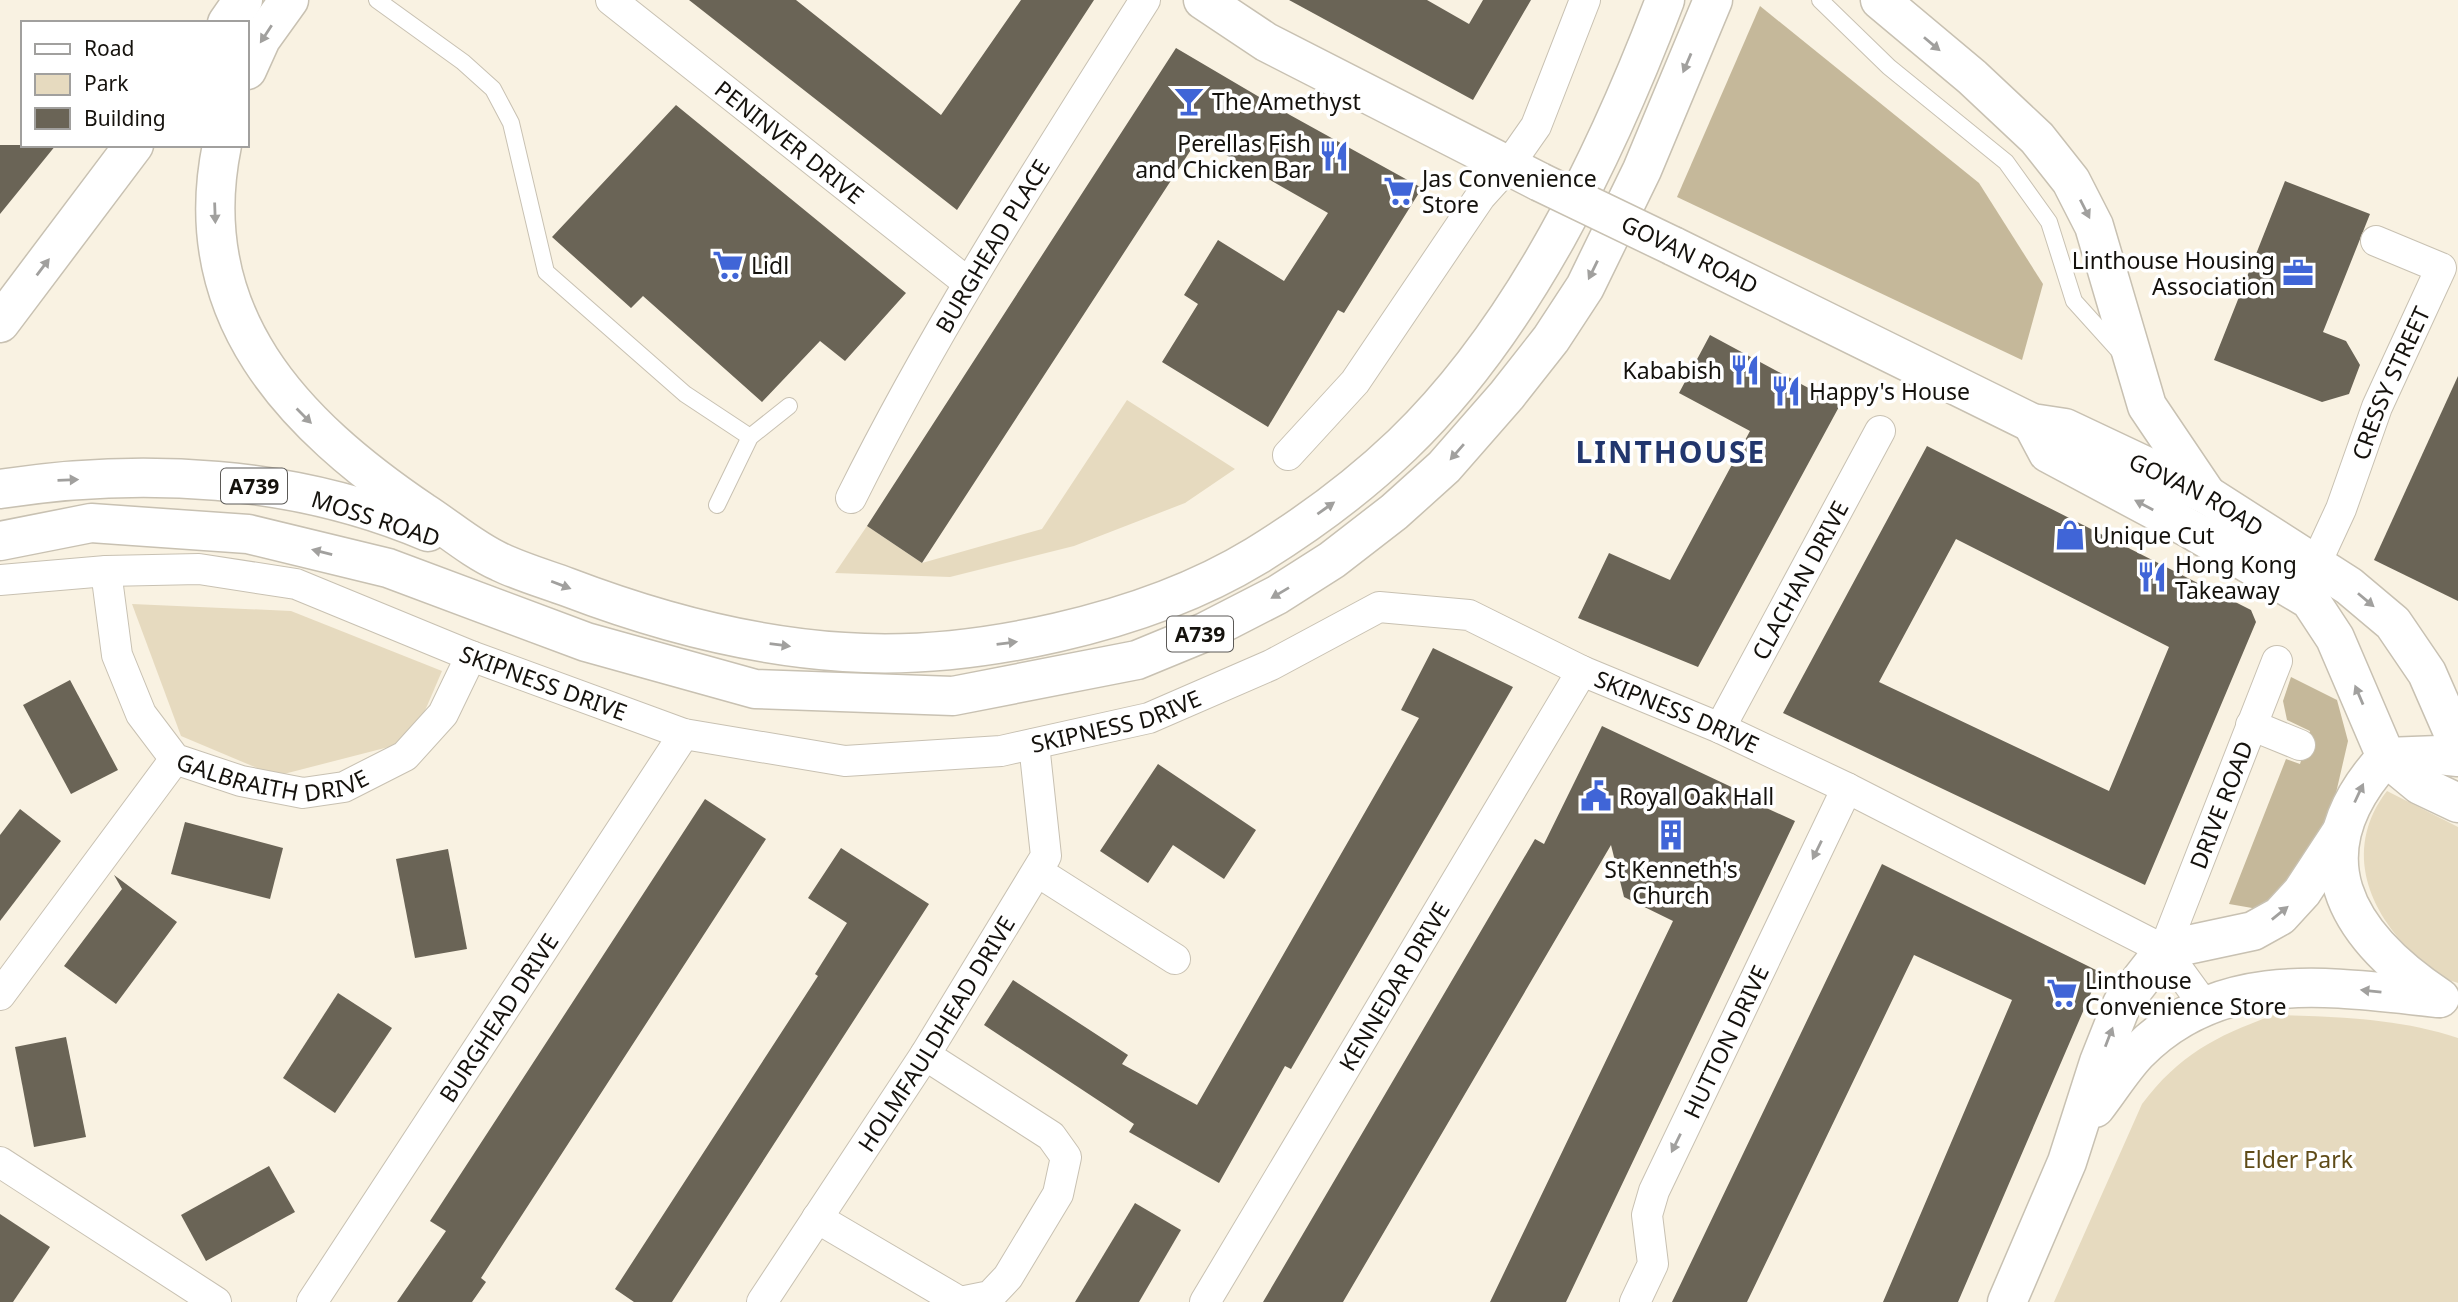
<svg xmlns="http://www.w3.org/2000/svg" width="2458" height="1302" viewBox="0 0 2458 1302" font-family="'Noto Sans',sans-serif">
<rect width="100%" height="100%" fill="#f9f2e2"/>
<g fill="#e6dabf">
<path d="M1127,400l108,69 -50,34 -111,43 -124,31 -115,-4 32,-47 55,37 120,-34z"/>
<path d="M132,604l159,7 151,60 -30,70 -136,35 -95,-40z"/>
<path d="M2387,791l71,36v156c-19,-5 -34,-20 -48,-33 -45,-44 -65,-105 -23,-159z"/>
<path d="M2274,1015c63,2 124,3 184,23v264h-404l88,-198c38,-50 74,-68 132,-89z"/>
</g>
<g fill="#c5b89a">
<path d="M1760,6l219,177 64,101 -21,76 -345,-163z"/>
<path d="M2291,677l46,23 11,41 -15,65 -45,78 -30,25 -29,-5 57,-145 14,5 10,-33 -23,-11 -4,-19z"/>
</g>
<g fill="#6a6456" fill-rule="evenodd">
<path d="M689,0h107l145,115 80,-115h73l-137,210z"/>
<path d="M1289,0h138l42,24 14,-24h48l-58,100z"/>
<path d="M1176,48l114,67 132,73 -78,125 -6,-3 -70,117 -106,-65 36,-58 -14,-9 34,-55 66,41 44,-68 -130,-74 -276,424 -55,-37z"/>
<path d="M676,105l230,188 -61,68 -25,-20 -58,61 -119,-106 -12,12 -79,-71z"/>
<path d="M0,145h56l-56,69z"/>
<path d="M2285,181l85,33 -47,118 23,9 14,24 -11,29 -27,8 -108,-42z"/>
<path d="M1710,335l130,70 -142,262 -120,-49 31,-65 61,27 80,-149 -71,-38z"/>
<path d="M2458,376v225l-84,-41z"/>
<path d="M1927,446l324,164 5,12 -111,263 -362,-172zM1956,539l213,108 -60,144 -230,-109z"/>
<path d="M1433,648l80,39 -222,382 -6,-3 -66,117 -90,-51 5,-8 -150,-99 29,-45 115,75 -6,9 75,41 222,-387 -18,-8z"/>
<path d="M70,680l48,90 -47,24 -48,-89z"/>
<path d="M1602,726l140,66 -2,4 55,25 -229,481h-76l183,-381 -49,-24 -13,-52 -268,457h-80l272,-463 9,5z"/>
<path d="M1158,764l98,66 -32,49 -51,-34 -25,38 -48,-32z"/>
<path d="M705,799l61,40 -285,439 5,4 -14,20h-75l49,-71 -16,-10z"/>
<path d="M20,809l41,32 -61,80v-86z"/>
<path d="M185,822l98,26 -13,51 -99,-25z"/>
<path d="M841,848l88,56 -257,398h-38l-19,-13 203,-313 -3,-2 32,-51 -39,-25z"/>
<path d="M448,849l19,100 -52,9 -19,-99z"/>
<path d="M1882,864l218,108 -142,330h-75l129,-302 -98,-45 -167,347h-75z"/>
<path d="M114,875l63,47 -61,82 -52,-38 58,-77z"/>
<path d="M338,993l54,35 -57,85 -52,-35z"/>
<path d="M66,1037l20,100 -52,10 -19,-100z"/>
<path d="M269,1166l26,46 -89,49 -25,-46z"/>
<path d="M1135,1203l46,27 -42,72h-64z"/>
<path d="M0,1214l50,33 -37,55h-13z"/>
</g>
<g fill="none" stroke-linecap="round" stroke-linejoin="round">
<g stroke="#c8c1b2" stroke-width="18">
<g id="service">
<path d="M377,0l86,62 30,27 18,34 35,149 139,122 65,43"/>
<path d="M1820,0l69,67 117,95 43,60 25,79 46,51"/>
<path d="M717,505l33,-68 39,-31"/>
</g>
</g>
<g stroke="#c8c1b2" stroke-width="32">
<g id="minor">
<path id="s1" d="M611,0l356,282"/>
<path d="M1288,455l67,-73 125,-185 28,-31 28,-40 49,-126"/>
<path id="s2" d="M851,498c86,-173 191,-335 294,-498"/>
<path id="s3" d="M106,571l11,84 24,59 34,45 66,22 62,12 41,-6 61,-31 38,-42 28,-58"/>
<path id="s4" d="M0,580l106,-9 93,-2 97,15 175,72 213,78 161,27 156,-10 148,-33 122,-53 108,-58 90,8 113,56 138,57 127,60 317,162 40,55"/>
<path id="s5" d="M2313,585l3,-22 25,-54 36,-102 64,-139 -65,-27"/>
<path d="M2251,725l49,20"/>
<path id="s6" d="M1720,728l160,-297"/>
<path d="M1038,872l137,87"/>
<path id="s7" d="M2164,950l113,-289"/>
<path d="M0,995l175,-236"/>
<path d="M0,1162l216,140"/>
<path d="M817,1218l143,84 30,-6 18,-19 50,-83 8,-37 -15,-21 -126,-81"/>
<path id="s8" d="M312,1302l372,-568"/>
<path id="s9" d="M762,1302l163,-247 121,-199 -12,-112"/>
<path id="s10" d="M1205,1302l377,-631"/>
<path id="s11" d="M1635,1302l18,-38 -6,-49 7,-24 193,-403"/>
</g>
</g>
<g stroke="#c8c1b2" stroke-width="41">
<g id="tertiary">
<path d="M1203,0l63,42 274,140"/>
<path id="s12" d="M1673,246l359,177 33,5 142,67 142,91 44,37 34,50 31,71"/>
<path d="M2032,423l16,30 144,77 118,70 25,38 51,119 34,28 38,18"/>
<path d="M2440,998c-96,-64 -143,-144 -54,-241l53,-2 19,2"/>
<path d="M2095,1108c14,-18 27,-39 42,-55 84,-86 194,-66 301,-55"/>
<path d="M2007,1302l60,-140 32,-100 23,-58 42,-54 89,-19 27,-15 22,-24 38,-58"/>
</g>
</g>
<g stroke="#c8c1b2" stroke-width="41">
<g id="primary">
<path d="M1880,0l92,77 65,61 34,43 23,45 53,180 60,89"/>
<path d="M227,23l16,-23"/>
<path d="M247,70l14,-31 28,-39"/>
<path d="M222,145c-35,170 71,279 201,367 25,16 50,38 77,50 21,10 45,17 67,25 89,34 181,59 277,65 128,9 302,-29 412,-96 52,-32 102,-69 146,-111 121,-116 204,-290 263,-445"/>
<path d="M0,323l134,-178"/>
<path d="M0,489c142,-22 294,-14 428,43"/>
<path d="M0,541l91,-18 157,11 140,34 198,74 169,47 198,7 184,-36 68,-28 72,-37 55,-35 62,-48 50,-45 63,-72 44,-56 34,-52 57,-117 71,-170"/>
</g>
</g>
<use href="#service" stroke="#fff" stroke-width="16"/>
<use href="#minor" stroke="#fff" stroke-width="30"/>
<use href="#tertiary" stroke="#fff" stroke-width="38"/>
<use href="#primary" stroke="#fff" stroke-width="38"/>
<g stroke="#c8c1b2" stroke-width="41" stroke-linecap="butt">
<path id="tertiary-bridge" d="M1540,182l133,64"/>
</g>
<use href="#tertiary-bridge" stroke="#fff" stroke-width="38"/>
</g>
<defs><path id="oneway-solid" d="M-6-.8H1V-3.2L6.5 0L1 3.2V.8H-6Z" transform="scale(1.75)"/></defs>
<g fill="#a1a09e">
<use href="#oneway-solid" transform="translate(266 34) rotate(123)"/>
<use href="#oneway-solid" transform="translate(1932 44) rotate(40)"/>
<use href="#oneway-solid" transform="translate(1687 63) rotate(113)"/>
<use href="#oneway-solid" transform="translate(2085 209) rotate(63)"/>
<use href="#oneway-solid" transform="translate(215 213) rotate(88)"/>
<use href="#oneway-solid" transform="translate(43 267) rotate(-53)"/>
<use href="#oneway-solid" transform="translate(1593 270) rotate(116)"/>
<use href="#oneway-solid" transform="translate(304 416) rotate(45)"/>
<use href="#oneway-solid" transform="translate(1457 452) rotate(131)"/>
<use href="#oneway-solid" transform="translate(68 480) rotate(-2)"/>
<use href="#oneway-solid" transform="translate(2144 505) rotate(-152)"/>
<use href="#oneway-solid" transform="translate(1326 508) rotate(-35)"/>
<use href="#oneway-solid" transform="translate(322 552) rotate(-166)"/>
<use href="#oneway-solid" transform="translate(561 585) rotate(21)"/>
<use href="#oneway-solid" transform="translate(1280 593) rotate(149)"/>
<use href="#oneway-solid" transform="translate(2366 600) rotate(40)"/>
<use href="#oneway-solid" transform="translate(1007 643) rotate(-7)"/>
<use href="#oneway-solid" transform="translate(780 645) rotate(7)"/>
<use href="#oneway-solid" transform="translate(2359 695) rotate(-113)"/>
<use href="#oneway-solid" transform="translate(2359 793) rotate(-65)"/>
<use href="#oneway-solid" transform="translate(1817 850) rotate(116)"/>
<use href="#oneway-solid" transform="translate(2280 913) rotate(-39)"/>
<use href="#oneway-solid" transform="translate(2371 991) rotate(-174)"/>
<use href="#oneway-solid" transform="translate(2109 1037) rotate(-69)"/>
<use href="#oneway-solid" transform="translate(1676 1143) rotate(116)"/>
</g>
<defs>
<g id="bar-bare" transform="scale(2.415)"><path d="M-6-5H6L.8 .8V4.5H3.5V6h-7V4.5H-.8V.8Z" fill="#4065d7" stroke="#fff" stroke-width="2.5" paint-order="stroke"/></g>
<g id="restaurant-bare" transform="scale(2.415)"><path d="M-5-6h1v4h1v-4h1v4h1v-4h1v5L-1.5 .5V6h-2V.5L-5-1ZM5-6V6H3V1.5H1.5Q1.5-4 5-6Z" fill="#4065d7" stroke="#fff" stroke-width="2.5" paint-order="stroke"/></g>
<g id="supermarket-bare" transform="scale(2.415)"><path d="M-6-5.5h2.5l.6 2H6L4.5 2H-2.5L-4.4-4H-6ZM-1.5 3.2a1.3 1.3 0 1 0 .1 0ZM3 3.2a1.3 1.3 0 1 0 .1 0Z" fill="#4065d7" stroke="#fff" stroke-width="2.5" paint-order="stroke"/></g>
<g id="office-bare" transform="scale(2.415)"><path d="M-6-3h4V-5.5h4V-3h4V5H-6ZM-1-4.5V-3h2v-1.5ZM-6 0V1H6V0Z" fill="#4065d7" stroke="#fff" stroke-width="2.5" paint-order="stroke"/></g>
<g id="shop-bare" transform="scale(2.415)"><path d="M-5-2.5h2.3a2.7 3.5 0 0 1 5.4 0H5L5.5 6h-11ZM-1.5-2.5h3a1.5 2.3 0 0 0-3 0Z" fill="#4065d7" stroke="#fff" stroke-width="2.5" paint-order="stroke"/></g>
<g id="civic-bare" transform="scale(2.415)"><path d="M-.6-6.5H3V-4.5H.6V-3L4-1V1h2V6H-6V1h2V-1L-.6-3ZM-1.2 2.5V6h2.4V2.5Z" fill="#4065d7" stroke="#fff" stroke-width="2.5" paint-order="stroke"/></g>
<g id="building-bare" transform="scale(2.415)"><path d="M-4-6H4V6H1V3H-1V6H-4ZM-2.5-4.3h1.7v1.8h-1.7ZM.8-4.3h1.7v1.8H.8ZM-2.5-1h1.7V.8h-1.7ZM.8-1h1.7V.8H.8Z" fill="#4065d7" stroke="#fff" stroke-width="2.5" paint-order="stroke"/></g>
</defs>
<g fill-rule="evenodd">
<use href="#bar-bare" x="1189" y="101"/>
<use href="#restaurant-bare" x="1334" y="156"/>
<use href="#supermarket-bare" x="1399" y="191"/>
<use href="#supermarket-bare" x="728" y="265"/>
<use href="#office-bare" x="2298" y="273"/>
<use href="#restaurant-bare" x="1745" y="370"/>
<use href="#restaurant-bare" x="1786" y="391"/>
<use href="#shop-bare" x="2070" y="535"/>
<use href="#restaurant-bare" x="2152" y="577"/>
<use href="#civic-bare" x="1596" y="796"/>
<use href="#building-bare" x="1671" y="835"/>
<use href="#supermarket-bare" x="2062" y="993"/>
</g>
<g text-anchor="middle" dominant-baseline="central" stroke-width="7" stroke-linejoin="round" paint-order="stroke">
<g fill="#fff" stroke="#5b5956" stroke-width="2">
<rect x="221" y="468.5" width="66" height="35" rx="5"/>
<rect x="1167" y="616.5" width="66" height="35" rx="5"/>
</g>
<g font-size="21" font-weight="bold" fill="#15120d">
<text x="254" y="486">A739</text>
<text x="1200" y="634">A739</text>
</g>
<g font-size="23" fill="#15120d" stroke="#fff" text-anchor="start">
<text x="1212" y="101">The Amethyst</text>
<text x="1311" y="143" text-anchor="end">Perellas Fish<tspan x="1311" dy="26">and Chicken Bar</tspan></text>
<text x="1422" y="178">Jas Convenience<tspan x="1422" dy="26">Store</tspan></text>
<text x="2275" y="260" text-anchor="end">Linthouse Housing<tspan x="2275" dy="26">Association</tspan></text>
<text x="751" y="265">Lidl</text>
<text x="1722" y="370" text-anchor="end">Kababish</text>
<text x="1809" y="391">Happy's House</text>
<text x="2093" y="535">Unique Cut</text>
<text x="2175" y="564">Hong Kong<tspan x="2175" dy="26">Takeaway</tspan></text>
<text x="1619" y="796">Royal Oak Hall</text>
<text x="1671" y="869" text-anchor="middle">St Kenneth's<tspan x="1671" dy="26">Church</tspan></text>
<text x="2085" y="980">Linthouse<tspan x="2085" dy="26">Convenience Store</tspan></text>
</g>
<g font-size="23" fill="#15120d" stroke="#fff">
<text stroke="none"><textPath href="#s1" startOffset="228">PENINVER DRIVE</textPath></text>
<text stroke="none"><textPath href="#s2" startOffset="289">BURGHEAD PLACE</textPath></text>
<text transform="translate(1690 254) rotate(26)">GOVAN ROAD</text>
<text stroke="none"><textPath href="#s5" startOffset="217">CRESSY STREET</textPath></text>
<text stroke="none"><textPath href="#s12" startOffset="581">GOVAN ROAD</textPath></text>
<text transform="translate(376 518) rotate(18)">MOSS ROAD</text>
<text stroke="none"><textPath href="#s6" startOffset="168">CLACHAN DRIVE</textPath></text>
<text stroke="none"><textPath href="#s4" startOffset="564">SKIPNESS DRIVE</textPath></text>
<text stroke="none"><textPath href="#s4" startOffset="1760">SKIPNESS DRIVE</textPath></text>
<text stroke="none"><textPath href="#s4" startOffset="1152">SKIPNESS DRIVE</textPath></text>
<text stroke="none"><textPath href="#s3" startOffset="306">GALBRAITH DRIVE</textPath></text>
<text stroke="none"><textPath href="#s7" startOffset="156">DRIVE ROAD</textPath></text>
<text stroke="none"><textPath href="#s10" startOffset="368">KENNEDAR DRIVE</textPath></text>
<text stroke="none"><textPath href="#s8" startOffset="340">BURGHEAD DRIVE</textPath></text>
<text stroke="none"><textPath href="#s9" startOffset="320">HOLMFAULDHEAD DRIVE</textPath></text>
<text stroke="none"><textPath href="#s11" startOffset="282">HUTTON DRIVE</textPath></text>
</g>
<g font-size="23" fill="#5f4b17" stroke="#fff">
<text x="2298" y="1159">Elder Park</text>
</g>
<g font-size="30" font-weight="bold" letter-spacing="2" fill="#22366d" stroke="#fff">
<text x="1671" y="451">LINTHOUSE</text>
</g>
</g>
<rect x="21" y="21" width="228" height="126" fill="#ffffff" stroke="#a1a09e" stroke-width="2"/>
<rect x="35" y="44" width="35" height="10" fill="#ffffff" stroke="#a1a09e" stroke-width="2"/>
<text x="84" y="56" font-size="21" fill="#15120d">Road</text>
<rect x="35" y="74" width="35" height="21" fill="#e6dabf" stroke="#a1a09e" stroke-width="2"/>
<text x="84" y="91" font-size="21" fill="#15120d">Park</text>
<rect x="35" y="108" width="35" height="21" fill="#6a6456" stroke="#a1a09e" stroke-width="2"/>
<text x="84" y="126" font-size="21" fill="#15120d">Building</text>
</svg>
